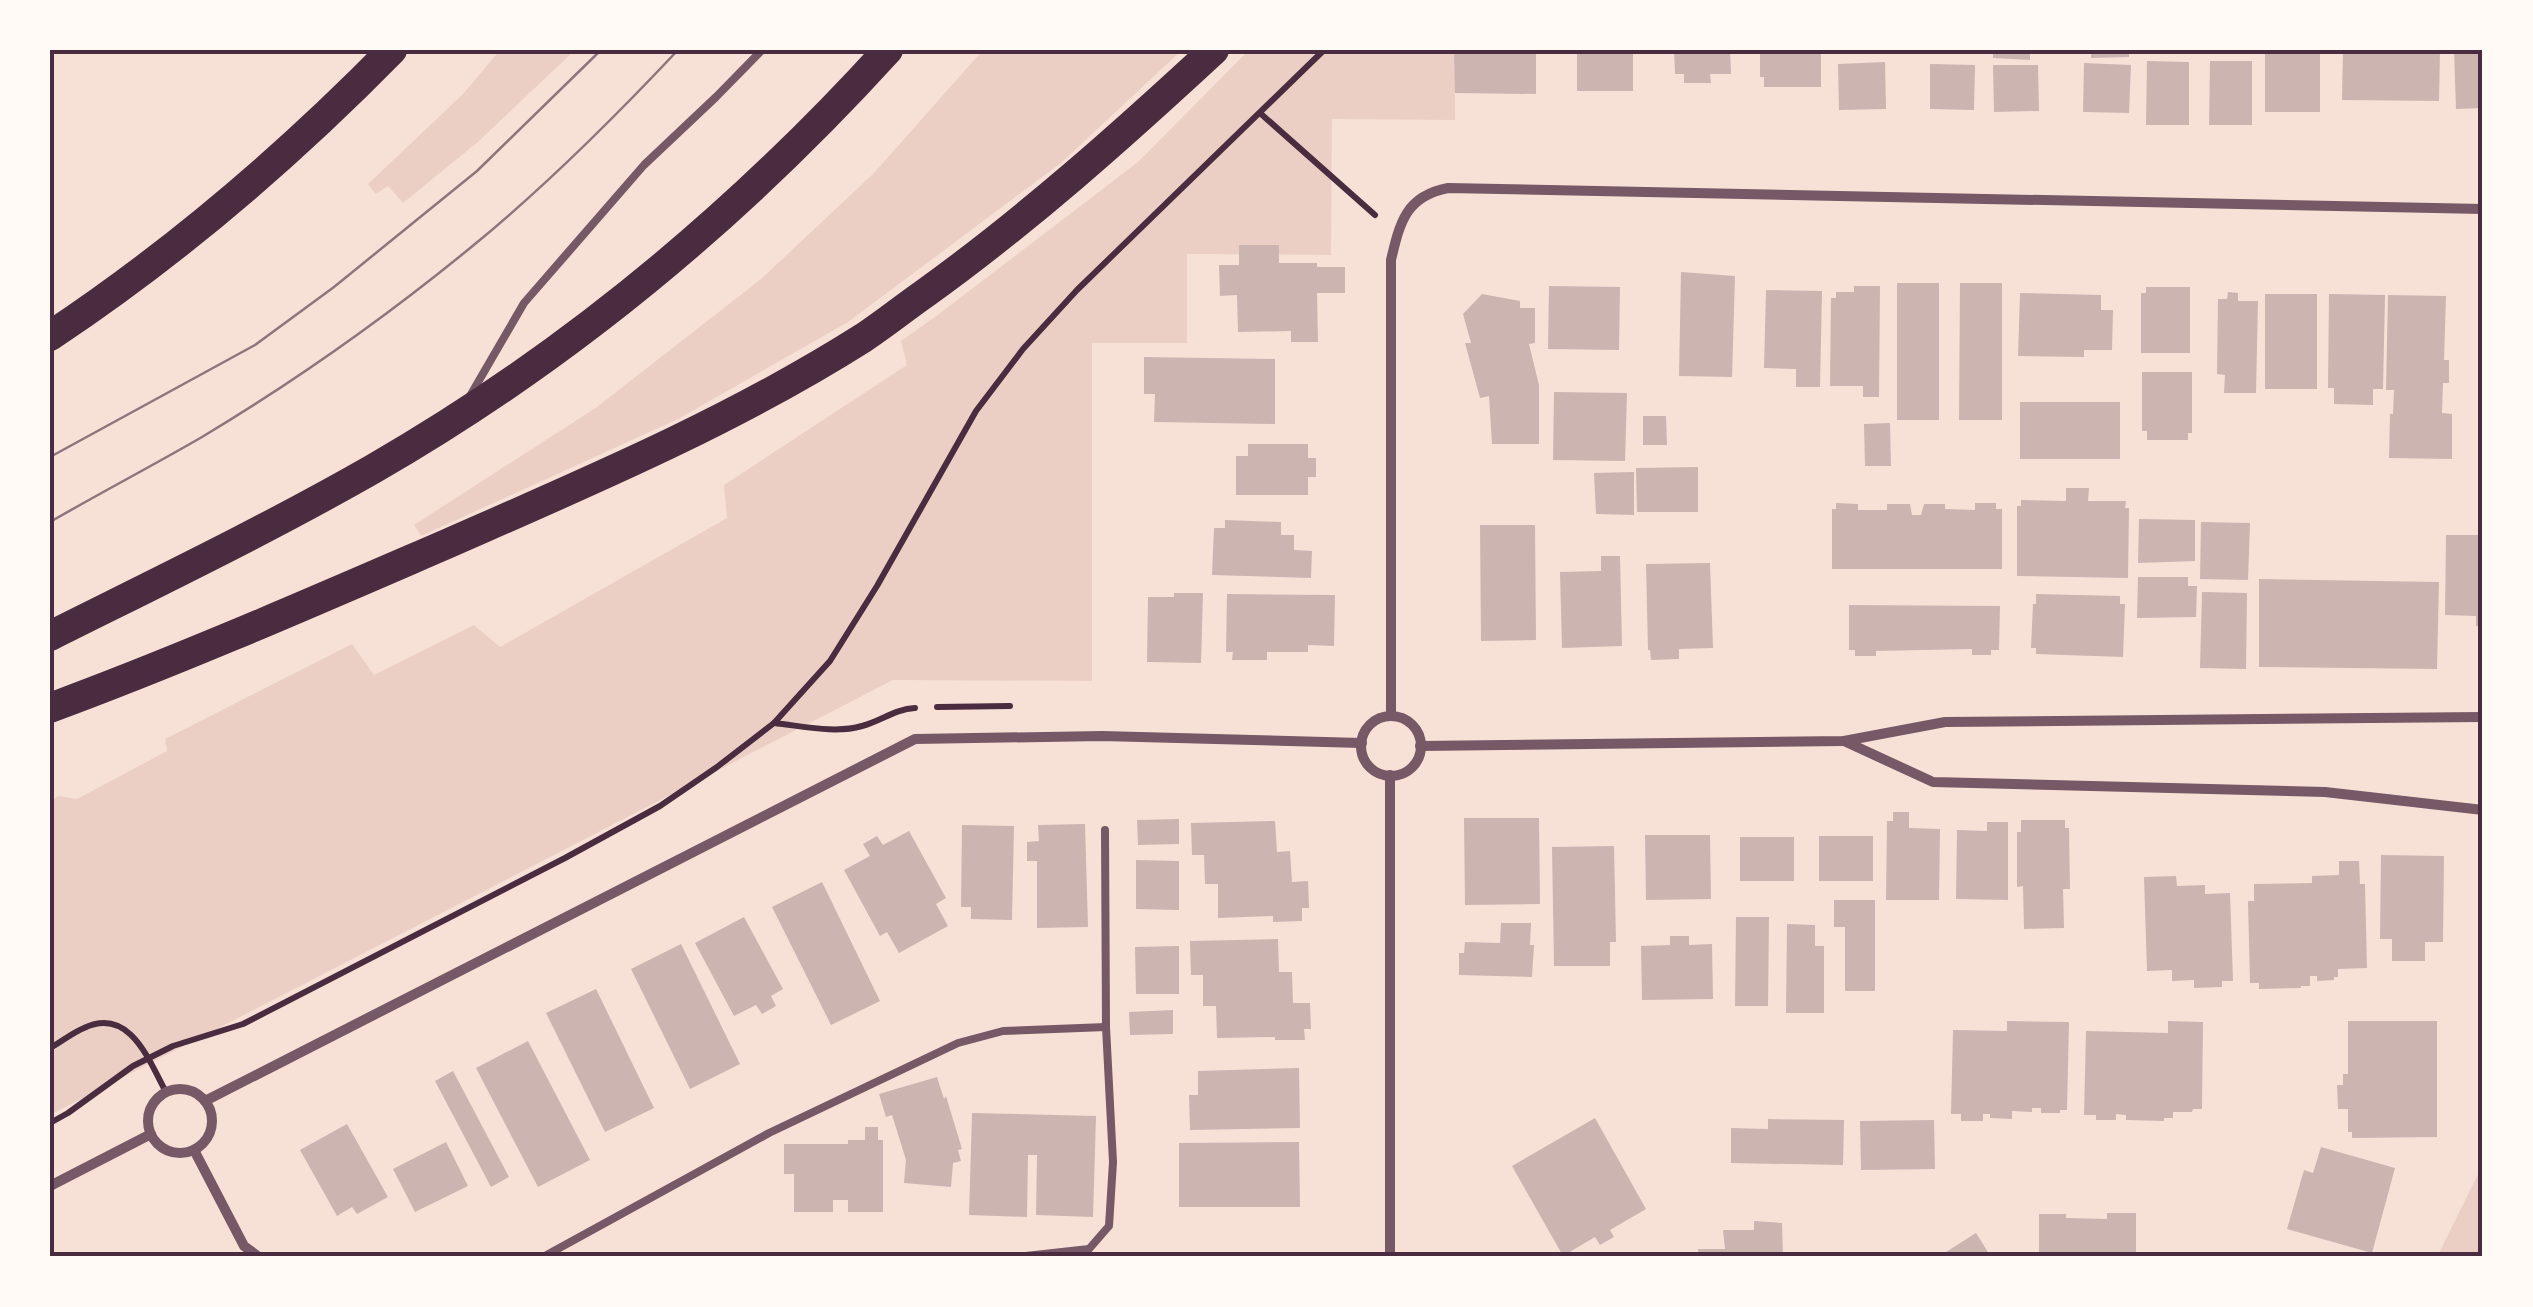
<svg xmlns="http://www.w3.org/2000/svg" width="2533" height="1307" viewBox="0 0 2533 1307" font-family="Poppins,sans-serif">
<rect width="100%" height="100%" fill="#f7e1d7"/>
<g fill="#ebcfc5">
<path d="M500,50h75l-96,91 -76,62 -15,-17 -12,8 -8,-10 95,-90z"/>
<path d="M983,50h199l-121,113 -213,159 -170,97 -257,117 -7,-11 183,-118 164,-128 113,-106z"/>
<path d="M1249,50h206v70l-123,-1 -1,136 -144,-1v89h-95v338l-199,-1 -843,435v-314l8,-5 19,3 90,-48 -2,-12 187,-95 22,31 100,-50 26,22 227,-129 -3,-33 183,-120 -6,-24 38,-27 199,-152z"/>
<path d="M2483,1164v93h-46z"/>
</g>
<g fill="#ccb4b1">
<path d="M1454,50h82v44l-81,-1z"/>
<rect x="1577" y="50" width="56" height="41"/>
<path d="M1674,50h56l1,24h-21l1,9h-27v-9h-9z"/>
<path d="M1760,50h61v37h-57v-10h-4z"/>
<path d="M1993,50h37v10l-37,-2z"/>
<path d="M2091,50h38v7l-38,1z"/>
<rect x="2265" y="50" width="55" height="62"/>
<path d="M2343,50h97l-1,51 -97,-1z"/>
<path d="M2454,50h29v58l-27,1z"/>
<path d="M2147,61l42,1v63h-43z"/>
<path d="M2210,61h42v64h-43z"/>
<path d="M1885,62l1,47 -47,1 -1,-46z"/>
<path d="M2084,63l47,2 -2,48 -46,-1z"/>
<path d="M1930,64l45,1 -1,45 -44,-1z"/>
<path d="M1993,65h45l1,46 -45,1z"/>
<path d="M1239,245h40v18h38v4h28v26h-28l1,49h-27v-11l-53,1 -1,-37 -17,1 -1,-31h20z"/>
<path d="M1681,272l54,4 -3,101 -53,-1z"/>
<rect x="1897" y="283" width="42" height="137"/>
<path d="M1960,283h42v137h-43z"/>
<path d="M1549,286l71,1 -1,63 -71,-1z"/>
<path d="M1854,286h26l-1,111h-16v-11h-33l1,-88h5v-6h18z"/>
<path d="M2146,287h44v66h-49v-60h5z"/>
<path d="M1766,290l56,1 -2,96h-24v-18l-32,-1z"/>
<path d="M2228,292l10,1v8h20l-2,92h-32l1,-18 -8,-1 1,-75h9z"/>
<path d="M2020,293l81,2v15h12l-1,40h-28v7l-66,-1z"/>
<path d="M1482,294l38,7v7h15v35l-6,1 10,41v59h-47l-3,-48 -9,2 -15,-55h6l-8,-29z"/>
<rect x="2265" y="294" width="52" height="95"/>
<path d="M2329,294l56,1 -2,94h-10v16l-39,-1v-16h-6z"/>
<path d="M2388,295l58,1 -2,64h5v23h-6l-1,30 10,1v45l-63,-1 1,-44h3l1,-24h-8z"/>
<path d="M1144,357l131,2v65l-121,-2 1,-28h-11z"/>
<path d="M2142,372h50v61h-4v7h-41v-9h-5z"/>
<path d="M1554,392l73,1 -2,68 -72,-1z"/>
<rect x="2020" y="402" width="100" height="57"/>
<path d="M1643,416h23l1,29h-24z"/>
<path d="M1890,423l1,43h-26l-1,-42z"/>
<path d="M1248,444h60v14h8v19h-8v18h-72v-39h12z"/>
<path d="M1698,467v45h-61l-1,-44z"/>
<path d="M1634,472v43l-38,-1 -2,-41z"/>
<path d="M2066,488h23l-1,13h38l-1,7h4l-1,70 -111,-2v-70h4v-6l45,1z"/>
<path d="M1836,503l22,1v6h29v-6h23l2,11h9l3,-11h21v5l30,1v-7h21v6h6v60h-170v-60h4z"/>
<path d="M2139,519l56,1v41l-57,2z"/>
<path d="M1225,520l56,2v13h13v15l18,1 -1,27 -99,-3 2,-47h11z"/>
<path d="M2201,522l49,1 -2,57 -48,-1z"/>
<path d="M1480,525h55l1,115 -55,1z"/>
<path d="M2446,535h37v91h-7v-10l-31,-1z"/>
<path d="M1601,556h19l2,90 -60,2 -2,-76 41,-1z"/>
<path d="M1710,563l3,85 -34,1v10l-28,1 -1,-10h-2l-2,-86z"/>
<path d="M2138,577h50v9h9l-1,31 -59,1z"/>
<path d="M2259,579l180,3 -2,87 -178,-2z"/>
<path d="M2202,592l45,1 -1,76 -46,-1z"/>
<path d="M1174,593h29l-2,70 -54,-1 1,-65h26z"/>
<path d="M1227,594l108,1 -1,51 -26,-1v7h-41v8h-35l1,-8h-7z"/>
<path d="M2036,594l84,2v8h5l-2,53 -87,-3v-6h-5l2,-44h3z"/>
<path d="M1849,605l151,1 -1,44h-8v5h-19v-6l-96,2v5h-21v-6h-6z"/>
<path d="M1893,812h16v16l31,1 -1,71h-53l1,-79h6z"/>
<path d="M1464,818h75l1,86 -75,1z"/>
<path d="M1179,819v25l-41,1 -1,-25z"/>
<path d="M2021,820h44v8h4l1,61h-7l1,39 -40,1 -1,-43 -6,1v-55h4z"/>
<path d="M1275,821l2,31 13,-1 2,31 16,-1 1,27h-7v13l-29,1v-6l-55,2v-34h-13l-1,-29h-12l-1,-32z"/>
<path d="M1987,822h21v78l-52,-1 1,-69 30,1z"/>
<path d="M1085,824l3,103 -51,1v-67h-10v-19l12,-1 -1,-16z"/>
<path d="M962,825l52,1 -2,94 -41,-1v-12h-10z"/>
<path d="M909,831l37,67 -10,6 12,22 -49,27 -12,-21 -7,4 -36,-66 26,-14 -7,-12 14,-8 6,9z"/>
<path d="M1645,835h65l1,64 -65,1z"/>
<rect x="1819" y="836" width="54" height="45"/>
<rect x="1740" y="837" width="54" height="44"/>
<path d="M1614,846l2,96h-6v24h-56l-2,-119z"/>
<path d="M2381,855l63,1 -1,86h-18v19h-33v-22h-12z"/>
<path d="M1136,860l43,1v49l-43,-1z"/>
<path d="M2339,861h20l1,23h5l2,84 -29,1v8h-4v3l-17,1v-5h-7v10h-9v2l-42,1v-6h-9l-2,-82h6v-17l58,-1v-7l27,-1z"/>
<path d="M2176,876l1,10 28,-1v9l25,-1 3,88h-11v6l-28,1v-8l-22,1v-11l-25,1 -3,-94z"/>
<path d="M822,882l58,119 -49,24 -59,-118z"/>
<path d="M1834,900h41v91h-30v-64h-11z"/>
<path d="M744,917l39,72 -12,7 5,10 -14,8 -6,-9 -22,11 -39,-73z"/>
<path d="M1736,917h33l-1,89h-33z"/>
<path d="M1501,923h30l-1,22h4l-2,32 -73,-2v-22h5l1,-11 35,1z"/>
<path d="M1787,924l28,1v21h9v67h-38z"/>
<path d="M1670,936h19v9l23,-1 1,55 -71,1 -1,-54 29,-1z"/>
<path d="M1278,939l1,33h13l1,31h17l1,26h-7l1,11h-30v-3l-58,1 -1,-32h-13v-31h-12l-1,-34z"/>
<path d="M681,944l59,120 -50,25 -59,-120z"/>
<path d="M1179,946v48h-43l-1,-47z"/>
<path d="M596,989l58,119 -49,24 -59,-119z"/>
<path d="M1173,1010v24l-43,1 -1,-23z"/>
<path d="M2007,1021l62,1 -2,88h-7v3h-19v-5h-9v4l-20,-1v8l-22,-1v-4h-7v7h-22v-7h-10l2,-84 54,1z"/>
<path d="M2168,1021l35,1 -1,87h-9l-1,3h-19v6h-9v3l-38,-1v-5l-10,-1v6h-20v-5h-12l2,-84 82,2z"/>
<path d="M2348,1021h89v116l-85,1v-6h-4v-23h-10l-1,-24h6v-11h5z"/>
<path d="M528,1041l62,119 -52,27 -62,-119z"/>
<path d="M1299,1068l1,60 -110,2 -1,-35h9v-24z"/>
<path d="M453,1071l56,106 -18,10 -56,-106z"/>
<path d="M937,1077l7,22 2,-3 16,53 -4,1 3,11 -8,2 -2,24 -47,-4 2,-23 -14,-45 -6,2 -7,-23z"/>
<path d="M972,1113l124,3 -3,101 -57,-2 1,-60h-9l-1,62 -58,-2z"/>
<path d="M1595,1118l51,91 -36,21 4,7 -14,8 -5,-8 -32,19 -51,-90z"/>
<path d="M1768,1119l76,1 -1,45 -112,-2v-35l37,1z"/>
<path d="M1934,1120l1,49 -74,1 -1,-49z"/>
<path d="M347,1124l41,73 -31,17 -5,-7 -15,9 -37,-66z"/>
<path d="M865,1127h13v13h5v72h-35v-12h-15v12h-39v-38h-10v-30h64v-4h17z"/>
<path d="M446,1142l22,44 -53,26 -22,-43z"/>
<path d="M1299,1142l1,65h-121v-64z"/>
<path d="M2321,1147l74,21 -23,85 -85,-24 17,-59 9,3z"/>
<path d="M2107,1213h29v44h-97v-43h27v4l41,1z"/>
<path d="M1754,1221l28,2 1,34h-84l-1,-8h27l-2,-19h31z"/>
<path d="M1976,1233l15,24h-53z"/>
</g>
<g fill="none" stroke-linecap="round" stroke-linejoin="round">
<g stroke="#4a2c40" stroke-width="6">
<path d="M1260,113l115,102"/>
<path d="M937,707l73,-1"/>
<path d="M774,723c29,3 61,11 88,3 19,-5 33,-17 53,-18"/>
<path d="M50,1048c11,-6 22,-15 34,-20 46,-22 65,33 82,64"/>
<path d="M50,1123l18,-10 65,-47 40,-20 70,-22 322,-166 95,-52 57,-39 57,-44 56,-62 47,-75 99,-175 47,-62 54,-59 247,-240"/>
</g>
<g stroke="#755966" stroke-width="8">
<path d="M470,396l54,-93 120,-138 72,-68 46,-47"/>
<path d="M1105,830l1,197"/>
<path d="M543,1257l226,-124 189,-90 45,-12 103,-4 7,135 -4,64 -20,23 -73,8"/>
</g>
<g stroke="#755966" stroke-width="10">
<path d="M1391,716v-456c9,-38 15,-64 57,-72l1035,21"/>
<circle cx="1391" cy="746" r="30"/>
<path d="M1844,741l89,41 392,10 158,18"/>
<path d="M1420,746l424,-5 101,-19 538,-5"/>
<circle cx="180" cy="1121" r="32"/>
<path d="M205,1101l710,-362 187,-3 260,7"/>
<path d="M194,1150l50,96 15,11"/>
<path d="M50,1186l101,-52"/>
<path d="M1390,1257v-482"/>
</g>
<g stroke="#4a2c40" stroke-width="30">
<path d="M50,336c125,-83 237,-179 342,-286"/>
<path d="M50,636c108,-54 218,-107 323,-167 193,-111 365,-254 515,-419"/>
<path d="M50,708c135,-50 267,-108 399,-165 141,-62 283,-122 414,-205 21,-14 41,-30 61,-44 103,-74 197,-158 290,-244"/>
</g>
<g stroke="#8f747c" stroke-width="2.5">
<path d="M50,457l205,-112 79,-58 143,-116 124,-121"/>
<path d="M50,522c50,-29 102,-56 152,-85 95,-57 188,-123 273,-193 72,-59 139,-126 203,-194"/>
</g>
</g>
<rect width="2533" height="1307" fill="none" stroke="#fffaf5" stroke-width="105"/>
<rect x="52" y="52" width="2428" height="1202" fill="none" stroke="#4a2c40" stroke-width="4"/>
</svg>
